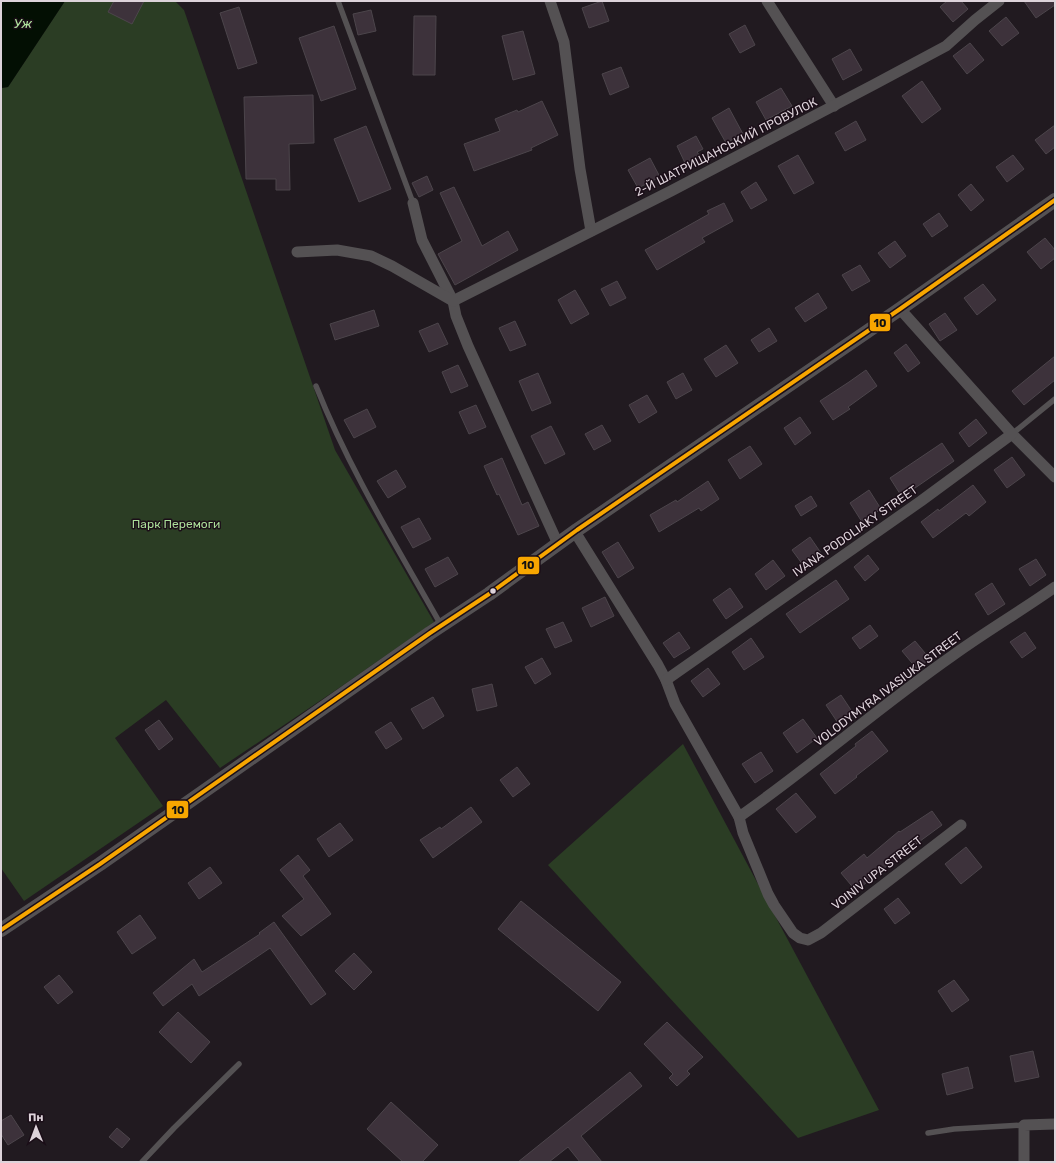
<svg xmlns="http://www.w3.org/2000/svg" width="1056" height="1163" viewBox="0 0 1056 1163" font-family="Rubik,sans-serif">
<rect width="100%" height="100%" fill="#211a20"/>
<g fill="#2b3d24">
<path d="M65,1h110l9,9 151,440 99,172 -92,64 -122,82 -54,-68 -51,38 48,68 -139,95 -23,-33v-780l7,-1z"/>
<path d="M683,744l196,366 -81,28 -250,-273z"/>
</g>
<path fill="#030f03" d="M1,1h64l-57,86 -7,1z"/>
<g fill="#3d323b" stroke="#4c454b">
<path d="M114,1h30l-12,23 -24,-12z"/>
<path d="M602,1l7,20 -20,7 -7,-20z"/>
<path d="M947,1h14l7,8 -15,13 -13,-15z"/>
<path d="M1024,1h31v4l-19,13z"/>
<path d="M239,7l18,56 -19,6 -18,-56z"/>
<path d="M371,10l5,21 -18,4 -5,-21z"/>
<path d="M414,16h22l-1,59h-22z"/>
<path d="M1006,17l13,16 -17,13 -13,-15z"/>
<path d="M745,25l10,20 -15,8 -11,-19z"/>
<path d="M334,26l22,63 -35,12 -22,-63z"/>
<path d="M523,31l12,43 -22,6 -11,-44z"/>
<path d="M970,43l14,17 -17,14 -14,-18z"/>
<path d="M850,49l12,21 -19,10 -11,-21z"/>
<path d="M621,67l8,20 -19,8 -8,-21z"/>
<path d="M922,81l19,28 -19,14 -20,-27z"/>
<path d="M781,88l11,18 -26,14 -10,-18z"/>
<path d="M313,95l1,48 -25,1 1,46h-14v-11h-30l-2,-82z"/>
<path d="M542,101l16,34 -27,13 1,2 -58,21 -10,-27 36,-13 -5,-12 22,-9 1,2z"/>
<path d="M729,108l14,26 -17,9 -14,-25z"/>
<path d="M856,121l10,19 -21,11 -10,-18z"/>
<path d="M1055,125v22l-9,7 -11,-14z"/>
<path d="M366,126l25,63 -32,13 -25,-63z"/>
<path d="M696,136l7,13 -6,3 3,4 -15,7 -8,-17z"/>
<path d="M798,155l16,28 -20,11 -16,-28z"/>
<path d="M1013,155l11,14 -17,13 -11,-15z"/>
<path d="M650,158l10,19 -22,11 -10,-18z"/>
<path d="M427,176l6,14 -14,7 -7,-14z"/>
<path d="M756,182l11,18 -16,9 -10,-17z"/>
<path d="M971,184l13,16 -13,11 -13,-16z"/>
<path d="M454,187l28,59 26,-15 10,19 -63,35 -17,-31 24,-13 -22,-48z"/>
<path d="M724,203l9,18 -31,17 3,4 -48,28 -12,-20 64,-36 -2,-3z"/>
<path d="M939,213l9,13 -16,11 -9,-13z"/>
<path d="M1045,238l10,12v8l-14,11 -14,-17z"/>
<path d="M895,241l11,15 -16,12 -12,-15z"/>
<path d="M860,265l10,16 -18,10 -10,-16z"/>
<path d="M617,281l9,17 -16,8 -9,-17z"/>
<path d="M983,284l13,16 -19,15 -13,-17z"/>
<path d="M575,290l14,24 -18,10 -13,-24z"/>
<path d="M818,293l9,15 -22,14 -10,-14z"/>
<path d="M374,310l5,16 -44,14 -5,-16z"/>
<path d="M945,313l12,17 -17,11 -11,-17z"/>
<path d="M515,321l11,24 -16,6 -11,-23z"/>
<path d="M438,323l10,21 -19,8 -10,-21z"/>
<path d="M769,328l8,13 -18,11 -8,-12z"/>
<path d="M906,344l14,19 -12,9 -14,-19z"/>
<path d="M726,345l12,18 -22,14 -12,-18z"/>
<path d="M1055,356v24l-31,25 -12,-14z"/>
<path d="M458,365l10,21 -17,7 -9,-21z"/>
<path d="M866,370l11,16 -29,21 2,2 -17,11 -13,-19 29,-19z"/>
<path d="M538,373l13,30 -19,8 -13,-30z"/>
<path d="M683,373l9,17 -16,9 -9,-17z"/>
<path d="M647,395l10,17 -18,11 -10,-18z"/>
<path d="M476,405l10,22 -17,7 -10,-22z"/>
<path d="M367,409l9,18 -22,11 -10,-18z"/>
<path d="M800,417l11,16 -16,12 -11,-17z"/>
<path d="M976,419l11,14 -18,14 -10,-14z"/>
<path d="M602,425l9,16 -17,9 -9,-16z"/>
<path d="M551,426l14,28 -20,10 -14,-28z"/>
<path d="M942,443l12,18 -52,36 -12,-19z"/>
<path d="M750,446l12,18 -22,15 -12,-19z"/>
<path d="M1012,457l13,18 -18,13 -13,-18z"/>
<path d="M502,458l20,47 6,-3 11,24 -21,9 -19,-41 -2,1 -13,-29z"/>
<path d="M396,470l10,17 -18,11 -11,-17z"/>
<path d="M708,481l11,18 -18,12 -2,-3 -40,24 -9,-17 26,-15 1,2z"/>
<path d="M973,485l13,17 -17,14 -3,-3 -33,25 -12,-16 17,-13 1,2z"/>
<path d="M869,490l12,19 -19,13 -12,-19z"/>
<path d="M811,496l6,10 -16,10 -6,-10z"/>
<path d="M419,518l12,21 -18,9 -12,-21z"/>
<path d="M810,537l11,16 -18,12 -11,-15z"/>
<path d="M618,542l16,26 -16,10 -16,-26z"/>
<path d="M868,555l11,14 -14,12 -11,-14z"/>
<path d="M448,557l10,17 -23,13 -10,-18z"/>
<path d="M1036,559l10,16 -16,11 -11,-17z"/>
<path d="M773,560l12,16 -19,14 -11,-16z"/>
<path d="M836,580l13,19 -49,34 -14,-19z"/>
<path d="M992,583l13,21 -17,11 -13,-21z"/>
<path d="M730,588l13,19 -17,12 -13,-19z"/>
<path d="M605,597l9,19 -23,11 -9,-19z"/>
<path d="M563,622l9,19 -17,7 -9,-19z"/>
<path d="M870,625l8,11 -18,13 -8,-11z"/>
<path d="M679,632l11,16 -16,10 -11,-15z"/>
<path d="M1025,632l11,16 -14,10 -12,-16z"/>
<path d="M751,638l13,19 -20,13 -12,-18z"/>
<path d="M915,641l15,18 -13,10 -15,-18z"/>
<path d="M542,658l9,16 -16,10 -10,-17z"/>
<path d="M708,668l12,16 -17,13 -12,-16z"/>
<path d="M492,684l5,22 -20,5 -5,-22z"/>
<path d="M841,695l12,18 -15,10 -12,-18z"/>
<path d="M433,697l11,19 -21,13 -12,-20z"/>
<path d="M803,719l14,19 -20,15 -14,-20z"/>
<path d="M159,720l14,19 -14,11 -14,-20z"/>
<path d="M391,722l11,17 -16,10 -11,-17z"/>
<path d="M872,731l16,20 -32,25 1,1 -22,17 -15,-20 36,-28 -1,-2z"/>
<path d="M761,752l12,19 -18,12 -13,-19z"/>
<path d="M517,767l13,17 -17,13 -13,-17z"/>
<path d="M796,793l20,24 -20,16 -20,-24z"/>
<path d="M471,807l11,15 -49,36 -13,-18 20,-13 1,2z"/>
<path d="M932,811l10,14 -30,22 -18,15 -1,-1 -37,30 -15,-18 23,-19 3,4 32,-27 1,1z"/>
<path d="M340,823l13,17 -24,17 -12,-18z"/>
<path d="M966,847l16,20 -21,17 -16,-20z"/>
<path d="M298,855l12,15 -7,6 28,38 -30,22 -19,-20 22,-17 -24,-29z"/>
<path d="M210,867l12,16 -23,16 -11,-16z"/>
<path d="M898,898l12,15 -15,11 -11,-15z"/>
<path d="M521,901l100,81 -23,29 -100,-82z"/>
<path d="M140,915l16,23 -24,16 -15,-22z"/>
<path d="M274,922l52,72 -15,11 -41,-57 -71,48 -7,-12 -29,22 -10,-13 41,-34 8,13 58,-38 -1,-1z"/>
<path d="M354,953l18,19 -18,18 -19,-19z"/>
<path d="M59,975l14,17 -15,12 -14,-17z"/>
<path d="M954,980l15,20 -17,12 -14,-21z"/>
<path d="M178,1012l32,30 -19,21 -32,-31z"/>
<path d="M667,1022l36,35 -16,14 3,3 -13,12 -8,-8 4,-4 -29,-30z"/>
<path d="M1033,1051l6,26 -24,5 -5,-26z"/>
<path d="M968,1067l5,21 -26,7 -5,-21z"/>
<path d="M630,1072l12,14 -61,50 21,26h-22l-12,-15 -19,15h-31z"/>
<path d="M391,1102l47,43 -16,17h-19l-36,-33z"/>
<path d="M11,1115l13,20 -16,10 -7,-11v-13z"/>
<path d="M117,1128l13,11 -8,9 -13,-11z"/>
</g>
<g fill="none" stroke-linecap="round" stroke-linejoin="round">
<g stroke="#545153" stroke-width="5.5">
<path d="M338,1l75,202"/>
<path d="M316,386c33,83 81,161 125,239"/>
<path d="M1012,434l43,-35"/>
<path d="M928,1133l26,-4 70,-4"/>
<path d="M142,1162l32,-34 65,-64"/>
</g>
<g stroke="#545153" stroke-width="11">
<path d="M550,1l14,41 16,127 11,62"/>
<path d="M767,1l67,105"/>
<path d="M413,203l9,37 31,61 3,15 12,30 90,198"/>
<path d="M297,252l40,-2 34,6 21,10 61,35 218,-110 204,-107 71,-38 29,-26 24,-19"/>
<path d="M900,309l112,125 43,43"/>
<path d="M575,532l83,133 8,15 9,24 64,113 4,16 25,61 6,11 19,28 7,5 8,2 13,-7 140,-108"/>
<path d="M666,680l255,-179 91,-67"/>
<path d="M739,817c73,-51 140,-110 213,-161 33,-24 69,-45 103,-69"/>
<path d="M1024,1162v-37l31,-1"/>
</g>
<path stroke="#545153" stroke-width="14" d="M1,930l99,-66 330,-231 59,-39 88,-64 323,-221 155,-109"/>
<g stroke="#1b0e18" stroke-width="7">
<path id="bus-1" d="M1,930l99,-66 330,-231 59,-39 88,-64 323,-221 155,-109"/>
</g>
<use href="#bus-1" stroke="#f7a600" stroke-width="4"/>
</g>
<circle fill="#ddd3da" stroke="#1b0e18" stroke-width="1.5" cx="493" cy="591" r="3.5"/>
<g text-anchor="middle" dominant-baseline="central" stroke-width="3" stroke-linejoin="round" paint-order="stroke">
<g font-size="12" fill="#ddd3da" stroke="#1b0e18">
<text transform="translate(726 147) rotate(-27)">2-Й ШАТРИЩАНСЬКИЙ ПРОВУЛОК</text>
<text transform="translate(855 531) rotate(-35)">IVANA PODOLIAKY STREET</text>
<text transform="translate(888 689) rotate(-37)">VOLODYMYRA IVASIUKA STREET</text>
<text transform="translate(877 873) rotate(-38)">VOINIV UPA STREET</text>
</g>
<g font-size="12" fill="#abde99" stroke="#1b0e18">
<text x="176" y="524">Парк Перемоги</text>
</g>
<g font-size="13" font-style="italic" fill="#b1e49e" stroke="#1b0e18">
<text x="23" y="23">Уж</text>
</g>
</g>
<g stroke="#1b0e18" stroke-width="1.5">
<rect x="869" y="313" width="22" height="19" rx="4" fill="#f7a600"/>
<rect x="517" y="556" width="23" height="19" rx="4" fill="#f7a600"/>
<rect x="166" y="800" width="23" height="19" rx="4" fill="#f7a600"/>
</g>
<g font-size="11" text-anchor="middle" font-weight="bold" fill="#111">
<text x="880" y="327">10</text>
<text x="528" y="569">10</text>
<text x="178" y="814">10</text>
</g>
<rect width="1056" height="1163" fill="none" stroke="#ddd3da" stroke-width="4"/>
<g transform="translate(36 1127) rotate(359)" stroke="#1b0e18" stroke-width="3" paint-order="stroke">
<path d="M0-3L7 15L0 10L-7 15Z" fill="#ddd3da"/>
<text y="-6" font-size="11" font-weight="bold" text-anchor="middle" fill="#ddd3da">Пн</text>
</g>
</svg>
